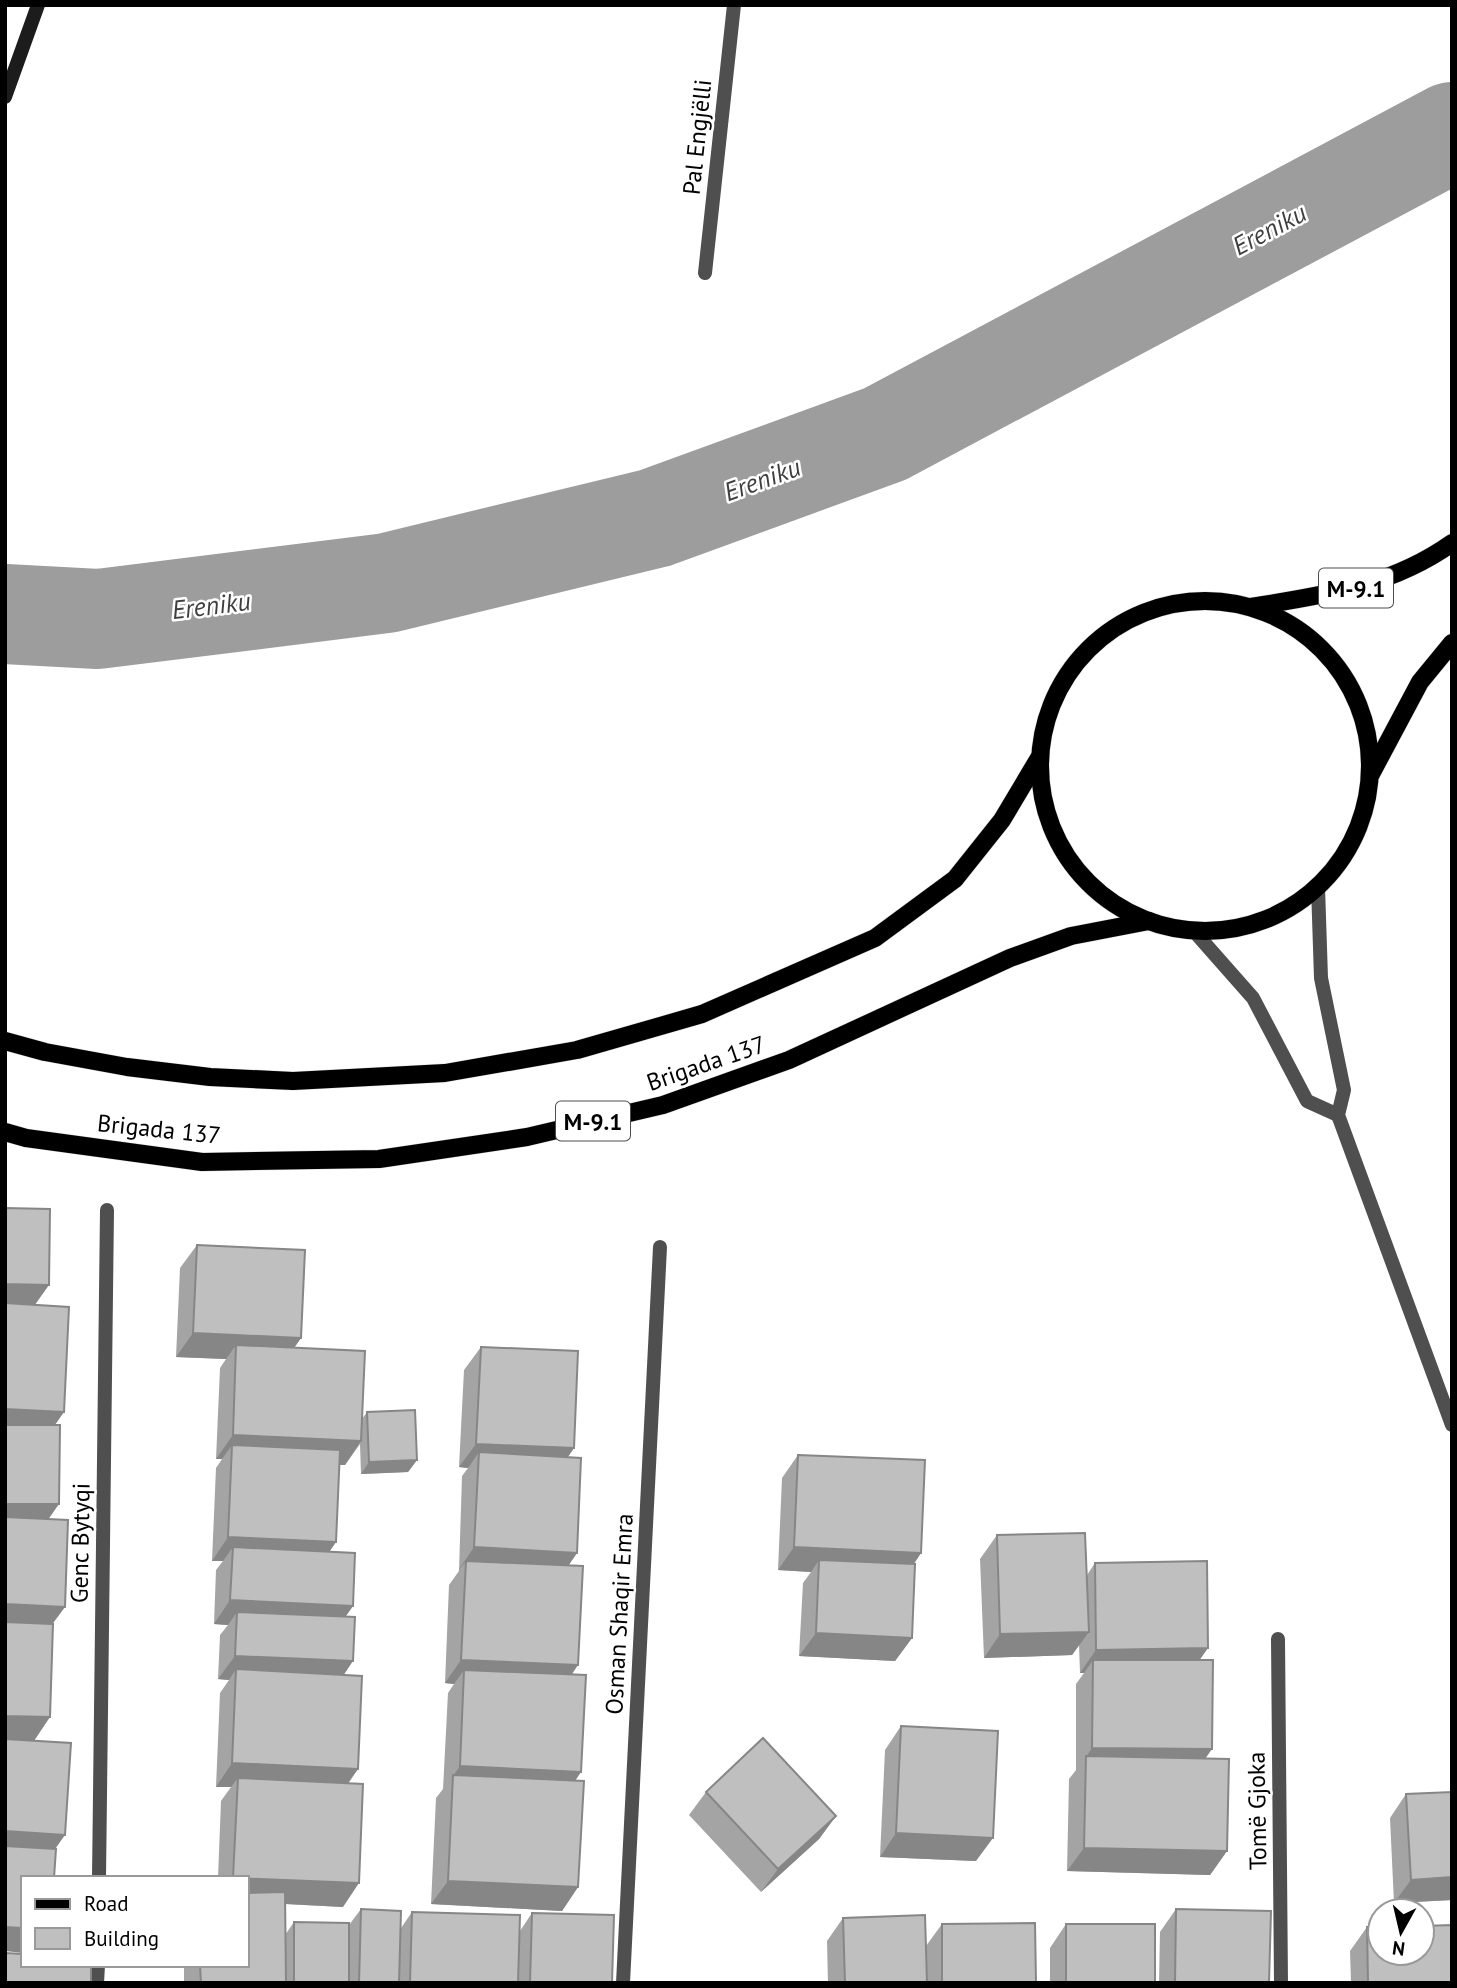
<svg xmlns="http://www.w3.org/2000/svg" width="1457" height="1988" viewBox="0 0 1457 1988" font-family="'PT Sans',sans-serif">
<rect width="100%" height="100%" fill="#fff"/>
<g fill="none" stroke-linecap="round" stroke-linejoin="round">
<path stroke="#9d9d9d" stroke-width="100" d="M5,614l93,5 289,-36 268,-65 230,-84 567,-302"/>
<g stroke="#dbdbdb" stroke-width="19">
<g id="primary">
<circle cx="1205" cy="766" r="165"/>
<path d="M1251,607c73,-12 139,-20 201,-64"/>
<path d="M1371,774l49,-92 32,-39"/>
<path d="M5,1041l40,11 82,15 83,10 83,4 152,-8 132,-23 125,-36 173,-76 80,-59 47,-59 37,-62"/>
<path d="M5,1132l21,6 176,24 177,-3 148,-22 136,-32 126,-45 221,-102 61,-22 78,-15"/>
</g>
</g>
<g stroke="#4f4f4f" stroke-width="14">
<path d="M705,273l29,-268"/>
<path d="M1318,887l3,91 23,112 -6,25 114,310"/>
<path d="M1193,930l60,68 54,103 31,14"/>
<path d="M1278,1639l3,344"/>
<path d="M99,1878l8,-668"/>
<path d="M97,1983l1,-18"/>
<path d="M623,1983l37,-736"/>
</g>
<path stroke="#1c1c1c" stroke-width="14" d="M5,97l33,-92"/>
<use href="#primary" stroke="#000" stroke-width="18"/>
</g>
<g fill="#a4a4a4">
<path d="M197,1245l104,93 -7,10 68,71 5,-7 50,48 -9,12 -47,2 -1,-30 -15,21h-6l-3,77 -7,10 24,54 -8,11 -1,58 14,94 -10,15 -5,123 -58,-3v31l9,-13 55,3 12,-16 40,19 11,-16 108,19 12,-18 80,70h-428v-18h63v-87h-29l3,-77 10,-14h-15l4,-94 9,-13 -11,-1 2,-44 8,-10 -14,-1 2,-54 7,-9h-11l4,-93 6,-9h-6l4,-91 6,-9 -50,-2 4,-89z"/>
<path d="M481,1347l93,101 -6,9 9,96 -9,13 10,321 -16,24 -131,-7 5,-106 7,-9 5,-96 6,-9 -9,-1 4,-98 10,-14 3,-95 6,-8 -9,-1 5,-97z"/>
<path d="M798,1455l123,98 -7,11 -2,74 -17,23 -96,-5 4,-73 8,-11 -33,-2 4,-92z"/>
<path d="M997,1535l90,40 8,-12 104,97 6,99 22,92 -17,24 -143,-4 2,-92 7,-9v-86l8,-11h-4l-1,-28 -7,10 -88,3 -4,-99z"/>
<path d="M901,1726l75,135 -96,-4 5,-107z"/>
<path d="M706,1792l130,24 -17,23 -58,53 -72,-77z"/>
<path d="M1406,1794l46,106 -58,3 -4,-85z"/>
<path d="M1176,1909l93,74h-110l1,-51z"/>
<path d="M843,1918l83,28 16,-22 94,59h-208l-1,-42z"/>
<path d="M1066,1924l89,59h-105v-35z"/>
<path d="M1367,1927l85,56h-101l-1,-32z"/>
</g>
<g fill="#868686">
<path d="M5,1284l44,1 -17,24 -27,-1z"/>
<path d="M193,1333l108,5 -17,24 -48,-17 -10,14 -50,-2z"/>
<path d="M5,1409l59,3 -16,23 -43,-1z"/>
<path d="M233,1435l128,6 -16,24 -114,-5 1,-15 -10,14h-6z"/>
<path d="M476,1444l98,4 -17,24 -78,-20 -11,16 -9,-1z"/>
<path d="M417,1460l-9,12 -47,2 8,-12z"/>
<path d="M5,1504h54l-16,23h-38z"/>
<path d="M228,1537l108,5 -16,23 -87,-18 -10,14h-11z"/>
<path d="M474,1547l103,6 -16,23 -95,-15 -8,10z"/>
<path d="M794,1547l127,6 -16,23 -86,-16 -8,12 -33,-2z"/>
<path d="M230,1600l123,6 -17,24 -99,-18 -9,13 -14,-1z"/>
<path d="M5,1604l60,3 -17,23 -43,-2z"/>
<path d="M1089,1632l-17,23 -88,3 16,-24z"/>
<path d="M816,1633l96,5 -17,23 -96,-5z"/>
<path d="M1208,1648l-16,23 -99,-11 -9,13h-4l16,-23z"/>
<path d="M235,1656l118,5 -16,24 -101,-16 -7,11 -11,-1z"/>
<path d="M461,1660l117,5 -16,24 -98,-19 -10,14 -9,-1z"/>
<path d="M5,1716l45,1 -16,24 -29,-1z"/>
<path d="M1092,1748l120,1 -16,23 -110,-15z"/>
<path d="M232,1763l126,6 -17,23 -103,-14 -7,9h-15z"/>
<path d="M460,1766l121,6 -16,24 -112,-20z"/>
<path d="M836,1816l-17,23 -58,53 17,-23z"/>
<path d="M5,1831l60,4 -17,24 -43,-3z"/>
<path d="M896,1833l97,5 -17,23 -96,-4z"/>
<path d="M1084,1848l143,3 -17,24 -143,-4z"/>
<path d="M1452,1877v23l-58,3 17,-23z"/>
<path d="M247,1878l112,5 -16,24 -96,-5z"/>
<path d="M448,1881l130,6 -16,24 -131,-7z"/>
<path d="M5,1927l18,1v25l-18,-2z"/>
</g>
<g fill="#bfbfbf" stroke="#868686" stroke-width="2">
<path d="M5,1208l45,1 -1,76 -44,-1z"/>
<path d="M197,1245l108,5 -4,88 -108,-5z"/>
<path d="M5,1303l64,4 -5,105 -59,-3z"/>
<path d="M236,1345l129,6 -4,90 -128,-6z"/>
<path d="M481,1347l97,4 -4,97 -98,-4z"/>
<path d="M415,1410l2,50 -48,2 -2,-50z"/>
<path d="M5,1425h55l-1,79h-54z"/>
<path d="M232,1445l108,5 -4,92 -108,-5z"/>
<path d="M479,1452l102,6 -4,95 -103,-6z"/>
<path d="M798,1455l127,5 -4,93 -127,-6z"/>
<path d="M5,1517l63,3 -3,87 -60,-3z"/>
<path d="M1085,1533l4,99 -89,2 -3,-99z"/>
<path d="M233,1547l122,6 -2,53 -123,-6z"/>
<path d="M819,1560l96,4 -3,74 -96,-5z"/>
<path d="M466,1561l117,5 -5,99 -117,-5z"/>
<path d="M1207,1561l1,87 -112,2 -1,-87z"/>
<path d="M237,1612l118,5 -2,44 -118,-5z"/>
<path d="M5,1622l48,2 -3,93 -45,-1z"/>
<path d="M1093,1660h120l-1,89 -120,-1z"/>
<path d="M236,1669l126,7 -4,93 -126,-6z"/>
<path d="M464,1670l122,5 -5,97 -121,-6z"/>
<path d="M901,1726l97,5 -5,107 -97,-5z"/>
<path d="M763,1738l73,78 -58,53 -72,-77z"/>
<path d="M5,1739l66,4 -6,92 -60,-4z"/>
<path d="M1086,1756l143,3 -2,92 -143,-3z"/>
<path d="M453,1775l131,6 -6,106 -130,-6z"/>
<path d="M238,1778l125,6 -4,99 -126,-5z"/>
<path d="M1452,1792v85l-41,3 -5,-86z"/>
<path d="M5,1846l51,3 -2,29h-31v50l-18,-1z"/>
<path d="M285,1892l1,91h-85l-1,-18h47v-72z"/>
<path d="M361,1909l40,2 -2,72h-40z"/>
<path d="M1176,1909l95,2 -2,72h-94z"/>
<path d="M412,1912l108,3 -2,68h-108z"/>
<path d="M532,1913l82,2 -2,68h-82z"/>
<path d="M925,1915l2,68h-82l-2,-65z"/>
<path d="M294,1922l55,1v60h-55z"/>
<path d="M1035,1923l1,60h-94v-59z"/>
<rect x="1066" y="1924" width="89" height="59"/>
<path d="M1452,1925v58h-84l-1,-56h13v26h42v-27z"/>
<path d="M5,1953l18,1v11h68v18h-86z"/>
</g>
<g text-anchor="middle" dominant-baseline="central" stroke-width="5" stroke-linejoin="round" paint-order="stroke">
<g fill="#fff" stroke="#4c4c4c" stroke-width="2">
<rect x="1319" y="568.5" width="74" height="39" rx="5"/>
<rect x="556" y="1101.5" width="74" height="39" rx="5"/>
</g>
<g font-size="23" font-weight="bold" fill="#000">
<text x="1356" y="588">M-9.1</text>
<text x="593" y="1121">M-9.1</text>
</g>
<g font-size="24" fill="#000" stroke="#fff">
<text transform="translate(697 137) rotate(-84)">Pal Engjëlli</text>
<text transform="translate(706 1063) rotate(-19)">Brigada 137</text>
<text transform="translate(159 1129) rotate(6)">Brigada 137</text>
<text transform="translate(80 1543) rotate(-89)">Genc Bytyqi</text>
<text transform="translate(619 1614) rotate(-87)">Osman Shaqir Emra</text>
<text transform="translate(1257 1811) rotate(-91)">Tomë Gjoka</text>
</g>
<g font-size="26" font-style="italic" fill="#3e3e3e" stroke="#fff">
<text transform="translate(1269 229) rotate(-28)">Ereniku</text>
<text transform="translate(762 479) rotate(-20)">Ereniku</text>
<text transform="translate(211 605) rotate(-7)">Ereniku</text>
</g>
</g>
<rect width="1457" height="1988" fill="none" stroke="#000000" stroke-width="14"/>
<rect x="21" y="1876" width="228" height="91" fill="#ffffff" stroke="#999999" stroke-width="2"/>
<rect x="35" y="1899" width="35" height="10" fill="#000000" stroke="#999999" stroke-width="2"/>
<text x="84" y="1911" font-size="21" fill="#000000">Road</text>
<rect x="35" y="1928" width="35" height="21" fill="#bfbfbf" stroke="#999999" stroke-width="2"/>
<text x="84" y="1946" font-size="21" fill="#000000">Building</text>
<g transform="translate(1401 1932) rotate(188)"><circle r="33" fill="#ffffff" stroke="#999999" stroke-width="2"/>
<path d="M0-5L12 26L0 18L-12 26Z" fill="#000000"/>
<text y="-10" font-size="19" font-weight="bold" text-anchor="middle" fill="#000000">N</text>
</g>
</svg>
